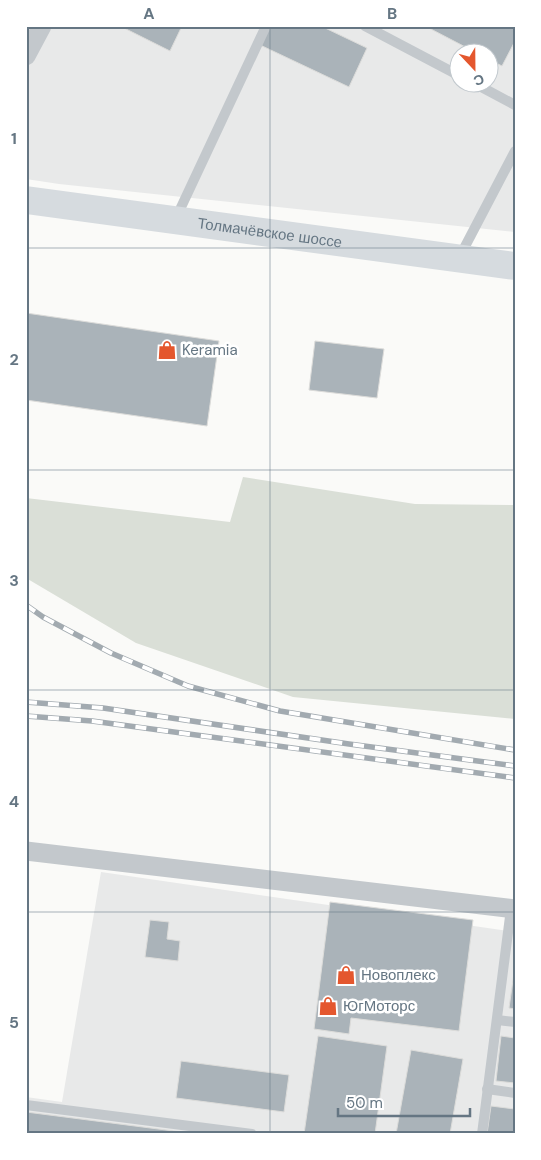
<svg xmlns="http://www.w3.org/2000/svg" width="541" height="1160" viewBox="0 0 541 1160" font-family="'DM Sans',sans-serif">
<rect width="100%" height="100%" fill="#fafaf8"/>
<g fill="#e8e9e9" fill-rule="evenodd">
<path d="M26,26h489v206l-456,-48 -33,-5zM458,52h30v30h-30z"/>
<path d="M101,872l414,60v202h-489v-37l36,5z"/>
</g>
<path fill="#dadfd7" d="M243,477l172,27 100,1v214l-222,-22 -157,-54 -110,-65v-80l204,24z"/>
<g fill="#aab3b9" stroke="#dcdcda">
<path d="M120,26h62l-12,25z"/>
<path d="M266,26h55l46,22 -18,39 -91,-43z"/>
<path d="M425,26h90v15l-13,25 -14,-7v-7h-13z"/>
<path d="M26,313l193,28 -12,85 -181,-26z"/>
<path d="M315,341l69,8 -7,49 -68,-8z"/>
<path d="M330,902l143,18 -14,111 -108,-13 -2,16 -35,-5z"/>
<path d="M150,920l19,2 -2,17 13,2 -2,20 -33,-4z"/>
<path d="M515,966v43l-6,-1z"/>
<path d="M318,1036l69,10 -12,88h-71z"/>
<path d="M501,1036l14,2v45l-19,-2z"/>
<path d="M411,1050l52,9 -13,75h-54z"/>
<path d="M181,1061l108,14 -5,37 -108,-14z"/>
<path d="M491,1106l24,3v25h-28z"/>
<path d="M26,1112l171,22h-171z"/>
</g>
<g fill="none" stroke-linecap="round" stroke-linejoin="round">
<g stroke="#c3c8cc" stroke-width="10">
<path d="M365,26l93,49"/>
<path d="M472,82l43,23"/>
<path d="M176,218l90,-192"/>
<path d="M460,256l55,-105"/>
<path d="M497,1020l18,2"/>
<path d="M487,1089l28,4"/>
<path d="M26,1105l226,29"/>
<path d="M482,1134l29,-225"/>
</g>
<g stroke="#c3c8cc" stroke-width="19">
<path d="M26,56l16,-30"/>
<path d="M26,851l489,58"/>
</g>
<path stroke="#d6dbdf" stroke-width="28" id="s1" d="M26,200l489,66"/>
<g stroke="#a2aab0" stroke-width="5.5">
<g id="rail">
<path d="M26,605l17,12 68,36 77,33 92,25 235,39"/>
<path d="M26,702l77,6 246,36 166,22"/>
<path d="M26,716l66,5 423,57"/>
</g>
</g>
<use href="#rail" stroke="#fff" stroke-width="4" stroke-dasharray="11" stroke-linecap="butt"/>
</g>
<path fill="none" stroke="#657683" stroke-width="1" stroke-opacity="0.55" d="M270,26v1108M26,248h489M26,470h489M26,690h489M26,912h489"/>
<defs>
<g id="shop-bare" transform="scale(1.5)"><path d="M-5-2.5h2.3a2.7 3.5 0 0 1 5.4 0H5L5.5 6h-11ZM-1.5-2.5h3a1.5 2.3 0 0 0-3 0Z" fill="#e4572e" stroke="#fff" stroke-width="2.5" paint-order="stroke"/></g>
</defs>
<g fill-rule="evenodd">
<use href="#shop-bare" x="167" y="350"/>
<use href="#shop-bare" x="346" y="975"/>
<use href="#shop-bare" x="328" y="1006"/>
</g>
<g text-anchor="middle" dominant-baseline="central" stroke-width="5" stroke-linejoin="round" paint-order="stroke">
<g font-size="15" fill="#657683" stroke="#fff">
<text stroke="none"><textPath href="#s1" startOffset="246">Толмачёвское шоссе</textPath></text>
</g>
<g font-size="15" fill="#657683" stroke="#fff" text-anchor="start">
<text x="182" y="350">Keramia</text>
<text x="361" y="975">Новоплекс</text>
<text x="343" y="1006">ЮгМоторс</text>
</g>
</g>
<rect width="541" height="1160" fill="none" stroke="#ffffff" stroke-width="55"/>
<g transform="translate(474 68) rotate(158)"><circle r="24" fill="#ffffff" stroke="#c1c8cd"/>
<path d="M0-4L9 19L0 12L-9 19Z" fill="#e4572e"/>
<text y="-8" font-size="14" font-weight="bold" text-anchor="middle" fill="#657683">С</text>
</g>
<path d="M338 1108v8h132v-8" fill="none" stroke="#657683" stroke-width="2.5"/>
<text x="346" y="1108" font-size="15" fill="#657683" stroke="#ffffff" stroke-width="4" paint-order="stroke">50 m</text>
<rect x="28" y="28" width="486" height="1104" fill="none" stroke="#657683" stroke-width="2"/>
<g font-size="16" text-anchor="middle" font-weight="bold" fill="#657683">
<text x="149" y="19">A</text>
<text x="392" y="19">B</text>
<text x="14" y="144">1</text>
<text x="14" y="365">2</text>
<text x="14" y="586">3</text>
<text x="14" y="807">4</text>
<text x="14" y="1028">5</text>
</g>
</svg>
